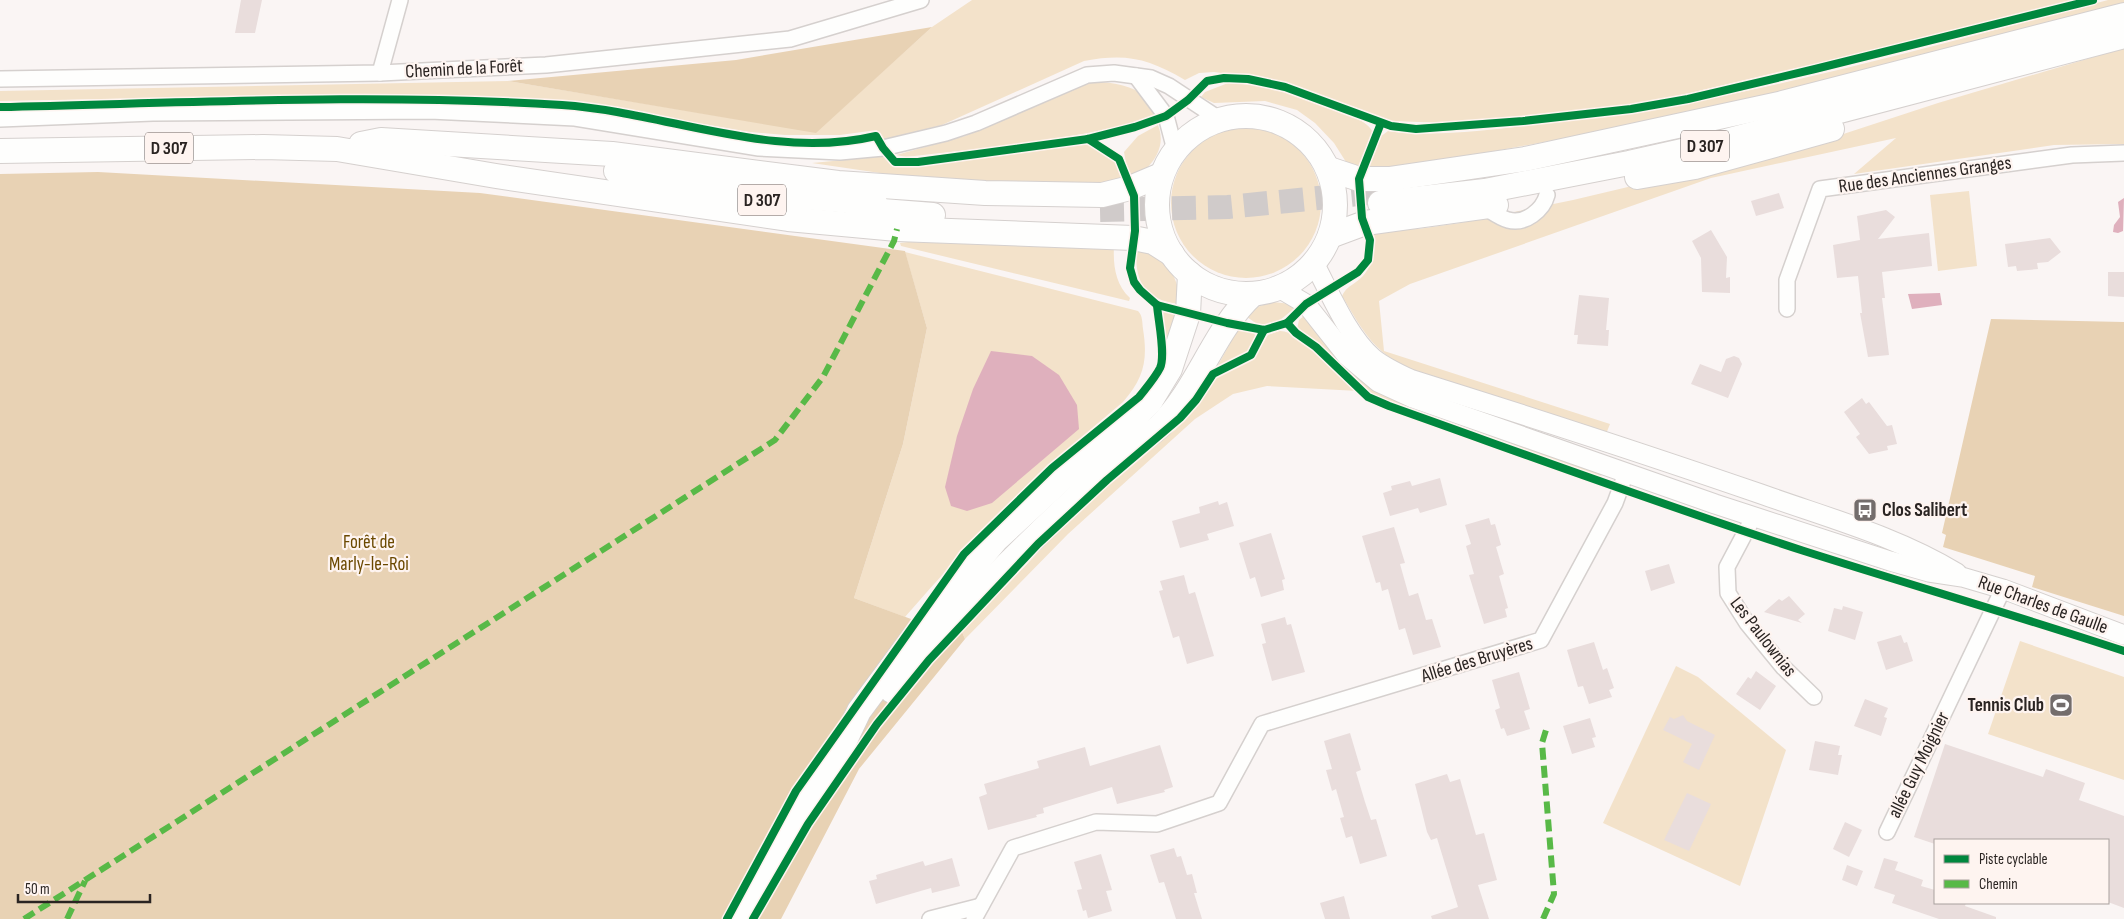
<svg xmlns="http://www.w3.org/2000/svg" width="2124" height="919" viewBox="0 0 2124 919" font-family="'Sofia Sans Condensed',sans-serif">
<rect width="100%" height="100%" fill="#faf5f4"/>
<g fill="#f3e2ca">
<path d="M972,0h1103l-130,34 -286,66 -55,8 -158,15 -54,-2 -110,-39 -17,-3 -51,-7 -15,1 -14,7c-37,-21 -57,-27 -101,-19l-142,64 -60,15 -5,-10 -37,5h-55l-35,-3 -145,-25 -82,-7 -249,-4 -274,5v-10l508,-10 308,51 116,-105z"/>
<path d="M2108,0h16v4l-250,66 -244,56 -264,49 14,-38 8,-6c47,7 110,-2 158,-8 38,-4 76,-7 113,-14 151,-29 300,-69 449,-109z"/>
<path d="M2124,48v96l-70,1 -200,29 42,-36 -185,40 -301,106 -31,17 5,50 226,73 -4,10 -188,-61c-42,-18 -53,-38 -76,-77 4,-8 7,-9 14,-14 17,-12 20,-32 16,-51l32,-5 14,3 42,-6 113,-23 249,-59 116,-38z"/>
<path d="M1097,82c22,0 56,8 59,34 -81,25 -166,31 -250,41l-10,-2 69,-19 119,-52z"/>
<path d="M1228,83c16,1 31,2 46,5 19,4 95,27 99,45l-13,36 -8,-1 -6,-6 -12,-19 -19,-20 -18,-13 -32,-9 -51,2 -13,-6 4,-5z"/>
<path d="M1158,125c10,25 -9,45 -29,56l-5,-29 14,-16z"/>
<circle cx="1246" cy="203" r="75"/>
<path d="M1079,144c24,0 42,15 45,40l-57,3v-5h-69l-91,-5 -95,-14 73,-7 11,9 47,-2z"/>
<path d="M1969,191l8,75 -39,5 -8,-76z"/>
<path d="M908,242l146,5 60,-2c-1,20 1,39 16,53l-1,3 -228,-55 -1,-3z"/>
<path d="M1136,244c26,17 44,26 43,60 -39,-5 -44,-26 -43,-60z"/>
<path d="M905,252l233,59c5,5 4,12 5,18 5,31 1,49 -20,73 -79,65 -151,137 -218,215l-51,-19 49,-154 24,-116z"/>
<path d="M1273,302l18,2 4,4 -20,16h-18l-10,-7 10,-10z"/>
<path d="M1172,311l5,3 -12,40 -5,-30 2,-12z"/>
<path d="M1305,315l32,37 263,121 4,8 -225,-81 -64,-58 -18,-13 2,-9z"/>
<path d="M1239,327l15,5c9,22 -24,27 -37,35z"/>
<path d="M1279,331c21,-2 63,45 79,60l-91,-5 -34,8 -38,25 -127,115 -103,105 -3,-7 113,-118 51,-46 49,-38 27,-31 17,-26 32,-15 17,-23z"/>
<path d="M2020,641l104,36v103l-136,-46z"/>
<path d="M1676,666l22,11 88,73 -46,136 -137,-63z"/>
</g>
<g fill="#e8d2b4">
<path d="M932,27l-116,106 -308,-52 228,-21z"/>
<path d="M98,172l382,21 425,58 22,77 -24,116 -49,154 57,21 51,13 3,7 -106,130 -78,150h-781v-745z"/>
<path d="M1991,319l133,3v294l-92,-29 3,-11 -92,-29 3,-12 -4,-2z"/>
</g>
<g fill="#dfb0bd">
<path d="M2124,198l-1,33 -5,2 -5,-1 1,-7 6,-8 -2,-15z"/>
<path d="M1940,293l2,12 -30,4 -4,-15z"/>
<path d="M991,351l41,5 27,19 18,30 2,24 -87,74 -25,8 -16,-5 -6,-19 12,-51 16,-47z"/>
</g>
<g fill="#e9dddc">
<path d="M241,0h21l-7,33h-20z"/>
<path d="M1779,193l5,15 -28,8 -5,-15z"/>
<path d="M1886,210l9,7 -17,22 51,-6 3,33 -50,6 3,26h-3l7,57 -21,2 -8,-44h2l-4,-37 -21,2 -4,-33 27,-5 -3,-24z"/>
<path d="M1711,230l16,27 -1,21 4,-1v16l-28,-1 -1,-34 -9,-17z"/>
<path d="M2050,238l11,14 -13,10 -11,1 1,6 -21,2 -1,-5 -8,1 -3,-23z"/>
<path d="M2108,272h16v25l-16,-1z"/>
<path d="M1579,295l30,3 -3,32h3l-1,16 -31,-2 1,-9h-4z"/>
<path d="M1734,356l5,2 3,6 -14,34 -37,-14 9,-20 21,8 5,-13z"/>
<path d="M1862,398l4,6 3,-2 18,24 5,-1 5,19 -10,2 1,4 -19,4 -13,-17 4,-3 -16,-22z"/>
<path d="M1440,478l7,27 -27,8 -2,-5 -28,8 -7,-23 9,-3 -1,-4 19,-5 2,5z"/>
<path d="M1218,501l1,4 8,-3 7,24 -27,8 2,6 -29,8 -8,-27 28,-8 -1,-6z"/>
<path d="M1489,518l2,7 4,-1 6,21 -5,2 8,27 -5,2 9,32 -3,1 2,8 -23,7 -15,-49 5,-1 -8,-28 5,-2 -6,-19z"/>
<path d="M1394,527l11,36 -5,1 9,32 9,-3 8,27 6,-1 9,28 -28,8 -8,-27 -6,2 -11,-41 -6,2 -2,-9 -4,1 -14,-47z"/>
<path d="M1271,533l14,46 -3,1 2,10 -23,7 -6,-20 -5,2 -11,-36z"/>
<path d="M1669,564l6,19 -24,8 -6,-20z"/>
<path d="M1184,575l5,19 6,-2 19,64 -27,8 -8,-28 -6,2 -14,-47 4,-1 -3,-9z"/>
<path d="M1789,596l16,18 -7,6 4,3 -38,-11 15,-13 3,2z"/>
<path d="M1843,606l20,6 -8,28 -27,-9 6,-23 8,2z"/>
<path d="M1285,617l2,8 4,-1 14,48 -33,9 -10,-37 4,-1 -5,-19z"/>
<path d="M1901,635l3,8 3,-1 6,19 -27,9 -9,-28z"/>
<path d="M1594,642l9,28 4,-2 7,20 -5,2 3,7 -23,7 -6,-18 -5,1 -11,-37z"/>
<path d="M1756,671l20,15 -16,24 -24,-16 12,-17 3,2z"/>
<path d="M1519,672l11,37 -6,2 6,18 -23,7 -3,-8 -3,1 -6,-19 5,-2 -8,-28z"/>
<path d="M1865,699l23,9 -4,9 3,1 -6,18 -27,-10z"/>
<path d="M1683,715l4,6 28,14 -16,35 -16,-8 9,-18 -29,-14 7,-13 4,2z"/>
<path d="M1590,718l6,19 -4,1 3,9 -23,7 -9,-28z"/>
<path d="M1350,733l11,37 -5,2 9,30 6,18 5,-1 11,37 -27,8 -8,-28 -6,2 -6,-20 4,-1 -8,-28 -4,2 -6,-21 6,-1 -8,-28z"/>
<path d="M1815,741l25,5 -2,9h4l-4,20 -29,-5z"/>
<path d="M1945,744l98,33 3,-8 39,14 -6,17 45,16v92l-16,-6v-62h-173v4l-21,-7z"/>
<path d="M1160,745l13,42 -9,3 1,2 -48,12 -5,-17 -69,21 1,5 -8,2 1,2 -49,13 -9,-33 8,-3 -3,-10 55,-16 -2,-7 48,-14 5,19z"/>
<path d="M1447,774l3,8 10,-3 16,56 8,-2 13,47 -19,5 11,34h-57l-1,-3 27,-9 -21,-69 -6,2 -4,-8 -12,-48z"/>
<path d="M1687,793l24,11 -22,47 -25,-11z"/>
<path d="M1845,822l17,8 -13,27 -16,-8z"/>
<path d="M1174,848l3,9 4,-1 6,19 5,-1 5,19h-3l8,26h-26l-12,-37 -5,1 -9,-28z"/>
<path d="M1101,854l11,36 -6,1 6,20 -24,7 -2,-8 -3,1 -6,-21 5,-1 -8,-27z"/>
<path d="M952,858l8,28 -28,7 -1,-5 -55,16 -7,-23 8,-2 -1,-4 47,-14 2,5z"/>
<path d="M1884,858l14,4 -3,8 28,10 -2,6 14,4v13h31l-1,3 31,11v2h-57l-47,-16 3,-8 -21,-7z"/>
<path d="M1847,865l16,6 -6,15 -15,-6z"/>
<path d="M1344,896l6,23h-25l-5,-16z"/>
</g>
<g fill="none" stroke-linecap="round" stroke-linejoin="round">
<path stroke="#d0cbca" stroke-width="24" stroke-dasharray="24 12" stroke-linecap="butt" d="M1100,210l128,-3 151,-15"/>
<g stroke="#d5d0ce" stroke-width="18">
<g id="minor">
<path d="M380,73l20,-73"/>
<path d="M1136,76l30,40 9,34"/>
<path d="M0,79l380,-6 166,-8 244,-26 131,-39"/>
<path d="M0,119l153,-6 277,-2 145,7 184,30 81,4 43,-4 63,-15 30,-10 111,-48 27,-2 37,5 18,8 50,33"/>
<path d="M1484,207c7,4 16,11 24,13 17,5 35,-10 39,-25"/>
<path d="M1787,309v-29l33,-91 252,-34 52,-2"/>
<path d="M1754,516l-27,51 1,26 19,30 36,44 31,30"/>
<path d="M1887,832l116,-243"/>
<path d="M930,919l51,-13"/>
<path d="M974,919l39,-71 83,-26 61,2 62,-21 43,-79 279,-84 74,-137 11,-30"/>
</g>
</g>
<g stroke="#d5d0ce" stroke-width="21">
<g id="tertiary">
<path d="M1314,263c15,28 34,74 59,95 11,9 24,15 37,21 118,37 235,75 351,115 67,24 135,42 196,79"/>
<path d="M1279,288l27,16 41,52 31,26 35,16 302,106 175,57 39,11 33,5 41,12 121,46"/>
</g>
</g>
<g stroke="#d5d0ce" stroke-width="26">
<g id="primary">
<circle cx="1246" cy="205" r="89"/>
<path d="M361,144l20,-4 231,14 226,29 147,10 117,2 28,-7 31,-13"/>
<path d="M0,151l263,-4 74,2 159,27 292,43 109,10 236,9 20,4 19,12"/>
<path d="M1329,169l30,10h30l136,-20 254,-55 345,-89"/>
<path d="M616,171l164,24 95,8"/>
<path d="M1637,177l58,-10 137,-38"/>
<path d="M1380,203l105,-12 144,-28 89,-20 406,-107"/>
<path d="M857,209l76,6"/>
<path d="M1330,236l35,-13 131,-18"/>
<path d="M892,691c20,-24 40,-49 62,-72 53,-56 110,-111 167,-163 12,-11 27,-19 39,-30 39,-39 53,-95 93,-132"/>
<path d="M739,919l101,-168 19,-40 54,-73 83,-98 69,-64 61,-49 24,-25 20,-33 18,-55 2,-40"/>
</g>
</g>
<use href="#minor" stroke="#fefefd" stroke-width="15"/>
<use href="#tertiary" stroke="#fefefd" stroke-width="19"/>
<use href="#primary" stroke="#fefefd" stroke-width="24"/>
<g stroke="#58b947" stroke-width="6" stroke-dasharray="12 6" stroke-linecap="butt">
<path d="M24,919l751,-479 48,-63 71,-136 3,-12"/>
<path d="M67,919l18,-38"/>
<path d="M1543,919l11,-25 -12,-151 4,-13"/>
</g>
<g stroke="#fef4f0" stroke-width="11">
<g id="cycleway">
<path d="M0,107c187,-4 374,-14 562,-2 104,7 209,56 314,31l7,12 12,14h23l170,-23 47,-12 31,-11 22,-16 19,-19 17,-3 24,1 37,8 106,39 25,3 107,-8 108,-12 57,-10 127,-30 278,-69"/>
<path d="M1088,139l31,20 15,37 1,35 -5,37 4,14 6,8 17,15 70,18 37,7 23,-7 9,10 20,14 52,50 21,9c138,49 276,100 415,145 107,34 214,65 320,100"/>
<path d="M1287,323l19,-19 52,-32 10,-12 2,-20 -8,-22 -3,-39 22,-56"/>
<path d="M727,919l69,-128 168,-237 88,-86 87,-71c7,-9 16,-19 21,-29 6,-13 -2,-48 -3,-63"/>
<path d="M753,919l55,-95 69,-100 52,-64 109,-116 69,-64 73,-62 16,-18 17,-26 38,-19 13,-25"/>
</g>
</g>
<use href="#cycleway" stroke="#00873e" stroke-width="8"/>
</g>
<defs>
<g id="bus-square" transform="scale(1.25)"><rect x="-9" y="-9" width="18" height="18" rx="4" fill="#736d6c" stroke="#fef4f0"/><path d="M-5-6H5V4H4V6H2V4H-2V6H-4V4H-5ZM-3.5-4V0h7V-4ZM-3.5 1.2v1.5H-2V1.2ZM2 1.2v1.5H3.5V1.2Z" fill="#fff"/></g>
<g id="stadium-square" transform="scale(1.25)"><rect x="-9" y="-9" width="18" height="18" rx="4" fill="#736d6c" stroke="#fef4f0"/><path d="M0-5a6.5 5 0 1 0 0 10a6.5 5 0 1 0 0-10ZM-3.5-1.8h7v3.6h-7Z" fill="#fff"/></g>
</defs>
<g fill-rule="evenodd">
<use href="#bus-square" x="1865" y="510"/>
<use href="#stadium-square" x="2061" y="705"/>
</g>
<g text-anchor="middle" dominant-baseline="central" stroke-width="4.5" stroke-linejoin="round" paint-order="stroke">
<g fill="#fef4f0" stroke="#6a6260" stroke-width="1">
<rect x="1681" y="130.5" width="48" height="31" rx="4"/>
<rect x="145" y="132.5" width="48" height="31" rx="4"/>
<rect x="738" y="184.5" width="48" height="31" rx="4"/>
</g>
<g font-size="18" font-weight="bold" fill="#2a2422">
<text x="1705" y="146">D 307</text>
<text x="169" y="148">D 307</text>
<text x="762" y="200">D 307</text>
</g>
<g font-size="19" fill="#2a2422" stroke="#fef4f0">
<text transform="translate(464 69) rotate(-3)">Chemin de la Forêt</text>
<text transform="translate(1925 175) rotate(-8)">Rue des Anciennes Granges</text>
<text transform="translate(2043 605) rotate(20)">Rue Charles de Gaulle</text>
<text transform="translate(1763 637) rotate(52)">Les Paulownias</text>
<text transform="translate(1477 660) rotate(-17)">Allée des Bruyères</text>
<text transform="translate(1919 765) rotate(-64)">allée Guy Moignier</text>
</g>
<g font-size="19" font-weight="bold" fill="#2a2422" stroke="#fef4f0" text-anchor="start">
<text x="1882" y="510">Clos Salibert</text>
<text x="2044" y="705" text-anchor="end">Tennis Club</text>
</g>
<g font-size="19" fill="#6b4900" stroke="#fef4f0">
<text x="369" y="542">Forêt de<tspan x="369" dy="22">Marly-le-Roi</tspan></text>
</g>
</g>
<rect x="1934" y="839" width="175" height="65" fill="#fef4f0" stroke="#a9a19e"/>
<rect x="1944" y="855" width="25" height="8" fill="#00873e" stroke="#a9a19e"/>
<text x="1979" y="864" font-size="15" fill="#2a2422">Piste cyclable</text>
<rect x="1944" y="880" width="25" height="8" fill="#58b947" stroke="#a9a19e"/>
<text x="1979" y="889" font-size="15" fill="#2a2422">Chemin</text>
<path d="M18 894v8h132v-8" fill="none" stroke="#2a2422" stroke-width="2.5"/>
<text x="25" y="894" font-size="15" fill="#2a2422" stroke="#fef4f0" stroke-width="4" paint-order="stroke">50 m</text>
</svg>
